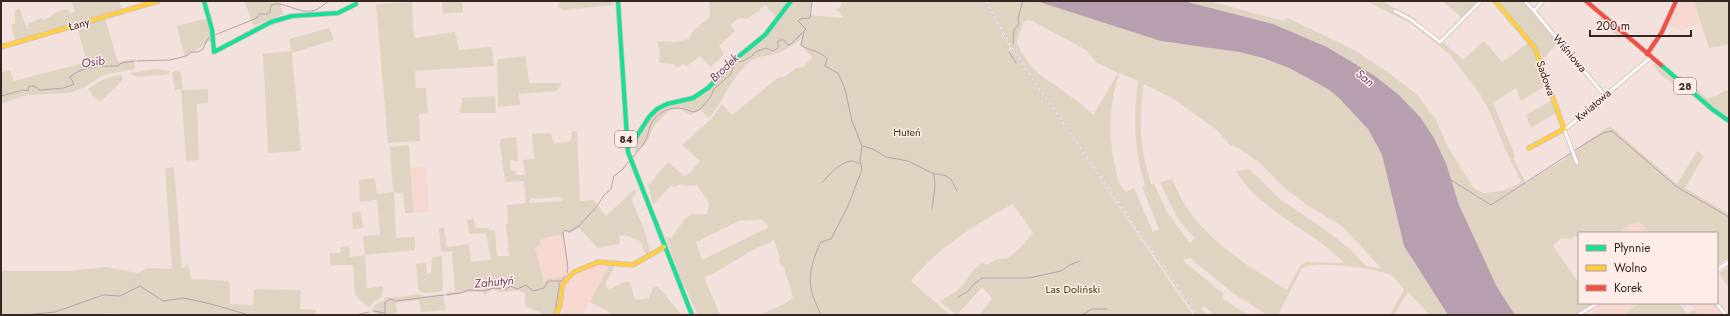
<svg xmlns="http://www.w3.org/2000/svg" width="1730" height="316" viewBox="0 0 1730 316" font-family="Jost,sans-serif">
<rect width="100%" height="100%" fill="#f3e1dd"/>
<g fill="#f6d8d1">
<path d="M1678,1h16l7,22 -21,8 -11,-7z"/>
<path d="M426,167l3,45 -16,1 -3,-45z"/>
<path d="M1639,222l10,11h-29l8,-8z"/>
<path d="M560,235l5,7 4,31 -8,11v-6l-13,1 -4,3 -9,-34 6,-4 -1,-5z"/>
<path d="M603,263l7,1 -27,51h-20l-2,-4 4,-27 13,-11 12,-6z"/>
<path d="M1599,303h41l-17,12h-28l-2,-3 7,-8z"/>
<path d="M1690,303h24l11,12h-27z"/>
</g>
<g fill="#dfd4c2" fill-rule="evenodd">
<path d="M71,1h49l2,8 -107,31 -4,-15 4,-2v-12l3,-3 2,2 7,19 4,-1 -3,-1v-4c4,-1 7,-2 11,-4 6,-2 1,2 7,0 8,-4 12,-11 23,-9l2,4 4,-3z"/>
<path d="M245,1h35l3,13 -30,12z"/>
<path d="M442,1h21v11l-20,2z"/>
<path d="M559,1h54v4l-50,5 -5,-3z"/>
<path d="M709,1h80l-12,17 -12,-13c-9,7 -14,16 -26,13l-9,7 5,6 -16,15 5,8 -13,13 -11,-11 -13,10 -4,-2 -6,4 -4,-4 -14,-1 1,-11 -3,-11 18,1 14,-3 3,-7 18,-15z"/>
<path d="M793,1h19l-3,14 34,3 -3,-6 -4,-1 5,-5 1,-5h142l26,47 -2,2 1,1 2,-2 182,266h-213l12,-17 -10,-11 -25,28 -18,-14c8,-4 15,-7 22,-14 8,-8 11,-20 22,-24l4,2 10,-6 11,-1 12,-10 13,-15 -20,-29c-37,20 -75,43 -102,77l39,34h-190l26,-12 7,-6 -9,-29 -5,-6 1,-5 -6,-17 -23,11 -40,24 -7,2 16,38h-22l-17,-36 -15,-42 5,1 14,-19 7,-5h15l2,-11 -12,-18 -12,1 -3,-2 -8,3 -3,-2 -18,20 -5,-19 20,-24 16,14 6,-3 10,-12 -18,-16 30,-27 10,-14 10,11 47,-38h5l12,-9 7,-1 10,-10 -3,-2 -10,-10 1,-6c-8,6 -16,12 -26,15 -7,3 -14,1 -21,5 -20,12 -30,42 -45,59l-8,-8 -10,5 -11,-6 -10,1 -16,16 -7,16 -11,12 -3,-10 18,-29 12,-9 30,-6 41,-38 20,-16zM762,219l7,8 -67,33 -6,-18 43,-21z"/>
<path d="M987,1h49l43,14 184,43 26,10 39,21 23,19 17,21 14,27 22,90 44,69h-18l-22,-23 -14,23h-4l14,-26c-5,-5 -9,-12 -16,-15 -11,-6 -77,-14 -86,-6l-24,47h-11l-34,-22 -43,-35 -8,2 42,34 -2,4 26,17h-34l-10,-9 -3,2 6,7h-8l-165,-236 -21,-32zM1027,20l5,1 54,29 11,13 21,10 -25,42 -13,-12 -44,-31 -14,-19 -5,-9v-3l6,-18zM1119,73l19,8c-5,38 -4,68 7,104l-3,2 17,42 -6,3 -19,-44 -8,4c-7,-6 -8,-13 -10,-21 -8,-33 -7,-66 3,-98zM1144,84l28,14 45,32 12,14 11,5 21,15 22,23 24,18 35,21 40,43 -16,-3 -16,-17 -29,-22 -41,-28 -31,-30 -13,2c26,43 75,57 108,92l-38,-1 -6,4 -13,24c-35,-21 -70,-43 -96,-76 -8,-10 -13,-23 -19,-35l-12,3c9,20 18,41 35,56l-5,5 -23,-31 -13,-28h-3c-11,-37 -13,-61 -7,-100z"/>
<path d="M1184,1h25l74,20 5,-3 64,31 36,23 28,22 19,24 12,27 25,41 5,4 7,3 17,-2 18,-7 2,-3 -15,-30 -16,-39 -10,-18 -31,-40 -37,-30 -46,-23h15l33,17 3,3 -3,2 23,19 7,1 19,17 21,-19 18,21 26,-19 9,10 10,32 -26,16 -5,-13 -23,15 22,53 -2,2 13,25 37,-23 24,-19 23,-15 67,58 20,-33 7,5 -19,32 44,26v44l-12,8v-33h-68l-10,-11 -11,3 -8,8h-41v3h-4l-4,3 -10,-1 -8,8 26,37v20h16l-19,12 -1,-2 -4,2h-56l-18,-28 -25,-54 -13,-28 -13,-42 -12,-25 -13,-20 -22,-23 -24,-19 -48,-29 -54,-23z"/>
<path d="M1442,1h36l-16,17z"/>
<path d="M1497,1h26l35,41 -1,1 -12,14h-3l-4,-8z"/>
<path d="M1694,1h35v43l-20,4z"/>
<path d="M412,2c1,11 0,27 3,36l40,-6 4,18 33,-3 2,19 -79,5 1,17h10l2,25 -9,1 1,27 -32,2 -12,-139z"/>
<path d="M1600,17l22,18 -1,4 -22,-19z"/>
<path d="M105,18l13,44 16,-3 1,10 -32,6 -18,12 -16,6 -43,2 -25,9v-32l9,-1 4,10 73,-19 -10,-35z"/>
<path d="M207,18l4,22 -26,18 -8,-32z"/>
<path d="M329,28l5,12 -42,13 9,98 -33,2 -5,-99 28,-3 -2,-12z"/>
<path d="M526,56l3,27h33l-5,8 -38,3 1,11 -22,2 -1,-45 2,-3z"/>
<path d="M1653,64h3l25,21 -1,4 -20,-15z"/>
<path d="M156,69l14,2 -2,3 -31,3 -8,-4z"/>
<path d="M175,71l6,1 2,18 25,-1v14l-11,1 2,56 -13,1 -5,-72 -6,1 -3,-17z"/>
<path d="M121,75l2,4 -5,6 -17,16 -6,-3 -7,-9c11,-8 20,-13 33,-14z"/>
<path d="M1679,76h2l26,22 9,-2 10,-6 3,2v25l-14,-9 -36,-30z"/>
<path d="M495,96l1,17h-36l2,-15z"/>
<path d="M1552,100l5,12 -26,16 -5,-13z"/>
<path d="M572,131h5l3,70 14,-1 12,16 29,-27 1,5 -5,5 13,30 6,23 -4,3 -6,-14 -15,-6 -6,1 1,8 -22,4 -19,-20 -9,5 -6,-2v9l-4,-5 -20,4 1,5 -6,4 9,34 4,-3 13,-2 -5,36 -1,2h-9l-21,-9v-13c-9,-5 -14,-1 -23,-1 -3,0 -6,-2 -9,-3l-9,7 -1,-4 -7,-1 -29,5 -1,-4h9l-3,-41 -11,1 -2,-24 5,-1 3,20 22,-3 2,18 20,-2 -5,-27 -17,1 -2,-14 7,-1 1,9h13l1,3 6,-1 2,26h12l-3,-32h2l-1,-19 19,-2 -2,-22 -19,1 -5,-38 1,-5 15,-2 2,24 -8,-1 1,11h5v4h9l-2,-15 11,-1 -2,-25 19,-1 3,11 17,-3zM561,197l1,4 -33,2 1,-4z"/>
<path d="M409,145l4,68h-8l-2,-20 -9,-1 2,46 19,-1v13l-50,5 2,33 16,-2c0,18 -6,9 -14,22l-14,-13 -2,-30h-23v-12h10l1,-6 8,-1 1,11 15,-2 -2,-19 17,-1 -3,-35 -17,2 -1,-22 16,-2 2,16 16,-2 -3,-45z"/>
<path d="M174,167l8,102 6,-5 3,15 38,2 1,7v16l23,1 1,-16 47,1 -1,19 16,1 -1,5h-167l-42,-2 -7,2h-98v-44h68l36,-4 32,6 11,-5 24,1 -7,-101z"/>
<path d="M361,212l2,16 -10,1 -1,-16z"/>
<path d="M442,256l1,35c-8,1 -19,5 -25,-2l-2,-25 10,-1 1,10h4l1,-16z"/>
<path d="M610,264l5,2 -10,18 4,6 15,-8h6l5,18 14,-2 5,-12 5,2 23,27h-71l-3,-4 -18,-9z"/>
<path d="M1729,264v25l-10,-16 8,-5z"/>
<path d="M418,294l6,2 19,-2 3,16 -25,2 -2,-12 -23,3 1,10 -17,2 -7,-3 -1,-2 3,-5 8,-4 3,-4h15z"/>
<path d="M1640,303h39l8,11 7,-4 4,5h-75z"/>
</g>
<path fill="#b89fb0" d="M1036,1h148l89,23 54,23 48,29 24,19 22,23 13,20 12,25 13,42 13,28 25,54 18,28h-67l-44,-69 -22,-91 -14,-26 -29,-31 -11,-9 -39,-21 -26,-10 -24,-6 -78,-11z"/>
<g fill="none" stroke-linecap="round" stroke-linejoin="round">
<g stroke="#b89fb0" stroke-width="1">
<path d="M804,32l-3,13c8,6 21,6 26,14l-2,7 13,7 7,16 7,32 10,25 -2,14 2,10 -15,38 -16,31 -10,3c-7,14 -13,31 -10,46 1,9 7,19 10,27"/>
<path d="M215,35l42,-17 2,-4h9l2,-2 1,-7c12,-5 27,9 41,6 6,-1 12,-7 17,-10"/>
<path d="M1013,44l1,-14 5,-6 -1,-6 5,-17"/>
<path d="M1009,52l7,11"/>
<path d="M137,61l33,-1 16,-4 5,-4h7l5,-3 3,-7 5,-7"/>
<path d="M1,96l22,-6 5,1 1,-5h5l6,4 24,-2 10,-4 -4,-7c11,-11 33,-11 48,-11l3,-3 14,-2"/>
<path d="M863,146l10,3 13,8 22,4 26,13 1,12 -3,23"/>
<path d="M1575,150l28,-17 9,-2 65,56 52,30"/>
<path d="M633,157c4,-6 12,-13 14,-20 2,-5 2,-10 5,-15 11,-15 25,-17 41,-10l6,-2 11,-12 4,-9 16,-14 4,-9 4,-4 5,-1 9,-5 3,-4 11,-4 7,3 5,-3v-7l1,-1h5l4,5 3,-1 15,-15 -8,-8 2,-2 10,-1 2,-17"/>
<path d="M935,174c15,1 16,4 22,17"/>
<path d="M1451,180l40,25 80,-52"/>
<path d="M823,182c5,-7 18,-20 28,-21 2,0 6,2 9,2"/>
<path d="M597,206l7,-11 7,-6 3,-13 9,-7 5,-7"/>
<path d="M567,273l1,-5 -5,-36 2,-2 4,2 11,-7 16,-18"/>
<path d="M446,295l15,-2 7,-3 15,1 11,-3 12,1 5,-3 6,3 9,-4 7,6 11,-3 4,-7h13"/>
<path d="M958,297l9,-5 7,-8 8,-6h47l32,-7 9,-6 10,-4"/>
<path d="M373,311l12,2v-10l5,-4 6,2 48,-6"/>
<path d="M24,315l31,-3 48,-17 17,1 20,-10 23,15 21,-3 27,6 38,11"/>
<path d="M356,315l13,-3"/>
<path d="M553,315l2,-3 5,-30 5,-6"/>
<path d="M1082,315l10,-6h15"/>
</g>
<g stroke="#cfbfbc" stroke-width="4.5">
<g id="street">
<path d="M1525,1l9,10"/>
<path d="M1543,1l-9,10 71,85"/>
<path d="M1395,11l15,8 30,23 41,-41"/>
<path d="M1577,163l-13,-34 4,-2 83,-70"/>
<path d="M1717,270l12,-8"/>
<path d="M1716,303l10,12"/>
<path d="M1578,315l20,-12"/>
</g>
</g>
<g stroke="#cfbfbc" stroke-width="5.5">
<g id="fast">
<path d="M204,1l8,29 2,22 57,-30 21,-6 46,-3 18,-9"/>
<path d="M618,1l10,151 64,163"/>
<path d="M1661,65l51,44 17,12"/>
<path d="M626,145l9,-6 14,-22 8,-8 10,-5 26,-6 15,-10 30,-31 27,-22 26,-34"/>
</g>
</g>
<g stroke="#cfbfbc" stroke-width="5.5">
<g id="slow">
<path d="M1495,1l40,47 29,81 -35,19"/>
<path d="M1,47l157,-46"/>
<path d="M556,315l4,-10 2,-18 3,-6 9,-9 24,-10 35,3 31,-18"/>
</g>
</g>
<g stroke="#cfbfbc" stroke-width="5.5">
<g id="jam">
<path d="M1586,1l75,64"/>
<path d="M1647,54l15,-22 14,-31"/>
</g>
</g>
<use href="#street" stroke="#fdfafa" stroke-width="3"/>
<use href="#fast" stroke="#16e098" stroke-width="4"/>
<use href="#slow" stroke="#ffcf43" stroke-width="4"/>
<use href="#jam" stroke="#f24e42" stroke-width="4"/>
<g stroke="#d4cecd" stroke-width="2.5">
<path id="rail" d="M985,1l37,63 175,251"/>
</g>
<use href="#rail" stroke="#feece8" stroke-width="1" stroke-dasharray="3" stroke-linecap="butt"/>
</g>
<g text-anchor="middle" dominant-baseline="central" stroke-width="3" stroke-linejoin="round" paint-order="stroke">
<g fill="#feece8" stroke="#72615d" stroke-width="1">
<rect x="1674" y="78" width="22" height="16" rx="3"/>
<rect x="615" y="131" width="22" height="16" rx="3"/>
</g>
<g font-size="10" font-weight="bold" fill="#362622">
<text x="1685" y="86">28</text>
<text x="626" y="139">84</text>
</g>
<g font-size="11" fill="#362622" stroke="#feece8">
<text transform="translate(79 24) rotate(-16)">Łany</text>
<text transform="translate(1570 53) rotate(50)">Wiśniowa</text>
<text transform="translate(1546 78) rotate(71)">Sadowa</text>
<text transform="translate(1593 105) rotate(-41)">Kwiatowa</text>
</g>
<g font-size="11" fill="#443d10" stroke="#feece8">
<text x="907" y="132">Huteń</text>
<text x="1073" y="289">Las Doliński</text>
</g>
<g font-size="12" font-style="italic" fill="#6e466d" stroke="#feece8">
<text transform="translate(93 62) rotate(-9)">Osib</text>
<text transform="translate(724 68) rotate(-44)">Brodek</text>
<text transform="translate(1365 78) rotate(39)">San</text>
<text transform="translate(494 282) rotate(-5)">Zahutyń</text>
</g>
</g>
<rect width="1730" height="316" fill="none" stroke="#362622" stroke-width="4"/>
<rect x="1578" y="232" width="140" height="72" fill="#feece8" stroke="#ae9d99"/>
<rect x="1586" y="245" width="20" height="6" fill="#16e098" stroke="#ae9d99"/>
<text x="1614" y="252" font-size="12" fill="#362622">Płynnie</text>
<rect x="1586" y="265" width="20" height="6" fill="#ffcf43" stroke="#ae9d99"/>
<text x="1614" y="272" font-size="12" fill="#362622">Wolno</text>
<rect x="1586" y="285" width="20" height="6" fill="#f24e42" stroke="#ae9d99"/>
<text x="1614" y="292" font-size="12" fill="#362622">Korek</text>
<path d="M1590 30v6h101v-6" fill="none" stroke="#362622" stroke-width="2"/>
<text x="1596" y="30" font-size="12" fill="#362622" stroke="#feece8" stroke-width="3" paint-order="stroke">200 m</text>
</svg>
